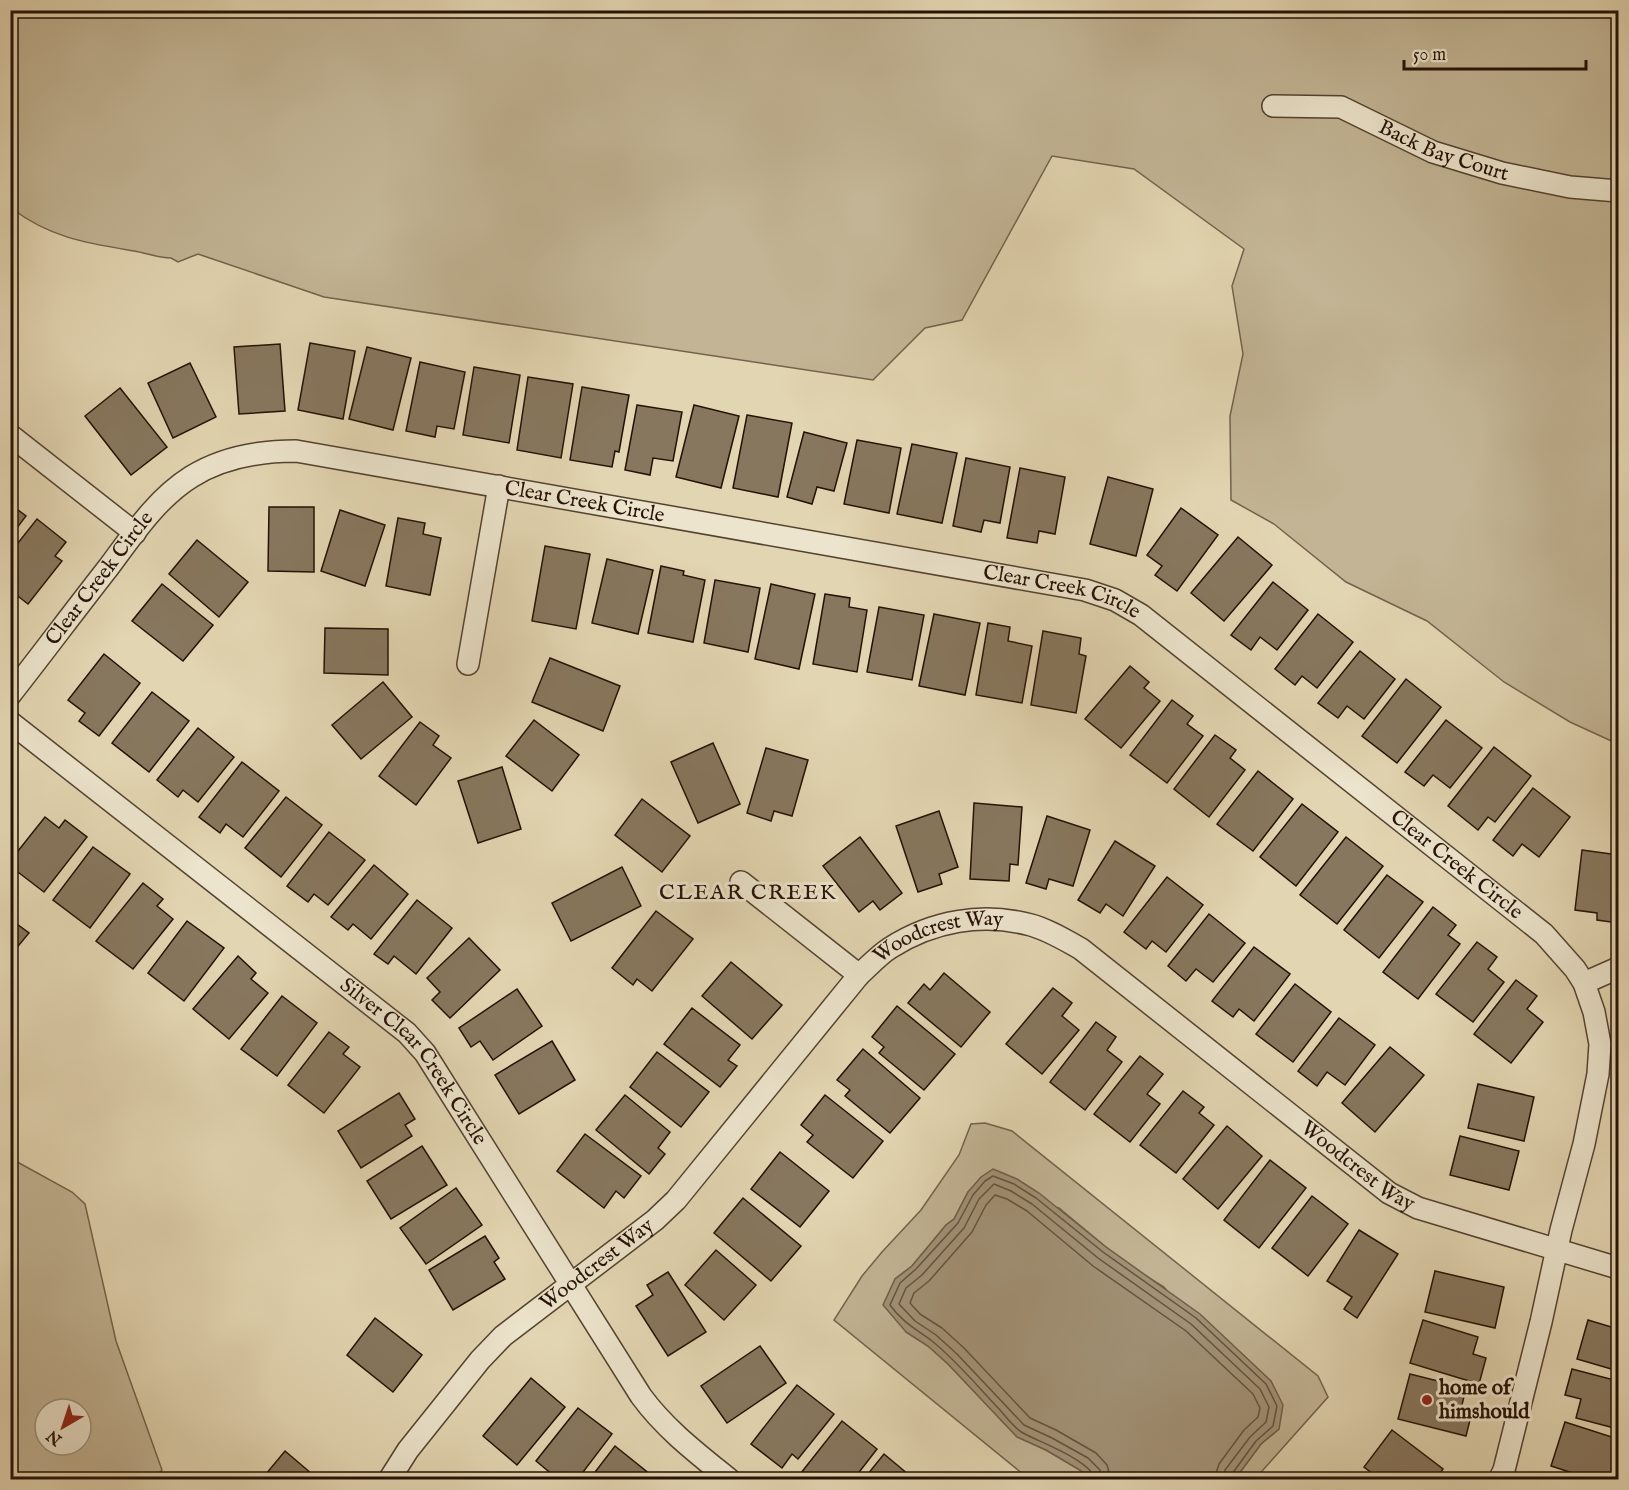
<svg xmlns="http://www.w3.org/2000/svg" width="1629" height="1490" viewBox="0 0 1629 1490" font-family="'IM FELL English',serif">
<rect width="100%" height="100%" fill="#e2d5b1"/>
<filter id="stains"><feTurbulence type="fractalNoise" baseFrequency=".00333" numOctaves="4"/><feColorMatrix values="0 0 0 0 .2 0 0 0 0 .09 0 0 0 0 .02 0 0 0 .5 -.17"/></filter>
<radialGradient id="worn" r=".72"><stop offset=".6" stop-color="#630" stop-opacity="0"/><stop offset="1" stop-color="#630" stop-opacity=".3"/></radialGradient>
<g fill="#c2b494" stroke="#74624c" stroke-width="1.5" fill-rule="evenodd">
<path d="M11,11h1607v733l-48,-22 -66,-40 -77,-61 -81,-39 -72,-58 -43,-24 -1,-84 13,-62 -11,-68 12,-37 -110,-80 -82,-13 -90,164 -37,8 -52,52 -549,-83 -126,-43 -20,8 -7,-4c-12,0 -25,-5 -37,-7 -48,-8 -83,-13 -123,-43z"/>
<path d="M985,1123l27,8 306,245 10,21 -73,82h-20l26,-35 18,-15 -115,-142 -21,-13 -37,-27 -47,-39 -91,-16 -14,27 -8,6 -34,41 -17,13 11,53 22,14 20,18 69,73 29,13 34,20 11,9h-62l-195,-159 28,-44 20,-24 39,-42 38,-55 12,-31z"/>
<path d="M10,1158l62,34 13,12 31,137 46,129 -8,9h-143zM45,1409h36v36h-36z"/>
</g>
<path fill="#a29277" stroke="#705e49" stroke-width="1.5" d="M993,1169l24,10 22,14 67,54 94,67 71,67 12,24 -4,24 -18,15 -26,35h-144l-11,-9 -34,-20 -29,-13 -69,-73 -20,-18 -22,-14 -23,-27 12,-26 17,-13 34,-41 8,-6 14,-27 13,-15z"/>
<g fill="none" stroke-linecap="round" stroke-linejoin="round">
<g stroke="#64523e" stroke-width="1.5">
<path d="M1095,1480c-2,-19 -56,-38 -72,-47 -9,-5 -16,-15 -23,-23 -22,-23 -43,-49 -68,-69 -16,-12 -29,-18 -42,-36l10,-22 16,-14 42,-46 15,-28 12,-14 8,-5 21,8 22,14 67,54 93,66 70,66 11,22 -4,20 -17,15 -24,33 -2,6"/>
<path d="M1102,1480l-2,-10 -12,-12 -36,-20 -28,-13 -67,-71 -21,-19 -21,-14 -16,-17 7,-16 16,-13 42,-47 15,-29 15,-15 17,7 21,13 66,54 93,66 69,65 9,18 -3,15 -16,15 -25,33 -2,10"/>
<path d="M1111,1480l-4,-15 -11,-12 -40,-23 -26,-12 -66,-70 -22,-20 -22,-14 -10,-11 4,-10 15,-12 43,-49 14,-27 9,-10 12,4 20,12 66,55 93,65 67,63 7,14 -2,9 -14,13 -25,34 -5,16"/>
</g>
</g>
<g fill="#87775e" stroke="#251105" stroke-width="1.5">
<path d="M310,343l45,8 -12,68 -45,-9z"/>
<path d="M280,344l5,67 -46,3 -5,-67z"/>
<path d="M367,347l44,11 -18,72 -44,-11z"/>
<path d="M420,362l45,10 -11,57 -17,-3 -2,11 -29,-6z"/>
<path d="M190,363l26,54 -43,21 -25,-55z"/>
<path d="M474,367l46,8 -11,68 -46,-8z"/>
<path d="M528,377l45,7 -12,74 -44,-8z"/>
<path d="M582,387l47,8 -10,57 -4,-1 -3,16 -42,-7z"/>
<path d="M120,388l47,59 -36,28 -46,-59z"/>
<path d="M637,405l45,7 -9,49 -20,-3 -3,17 -25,-5z"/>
<path d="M694,405l45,11 -18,72 -45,-11z"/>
<path d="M747,415l45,8 -14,74 -45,-9z"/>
<path d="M804,432l43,11 -13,48 -17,-4 -5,17 -25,-7z"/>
<path d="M857,440l44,8 -12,65 -45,-9z"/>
<path d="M912,444l45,9 -15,70 -45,-9z"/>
<path d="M966,458l44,9 -10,56 -16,-3 -3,12 -28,-6z"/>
<path d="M1020,468l45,9 -10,57 -16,-3 -2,12 -30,-5z"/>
<path d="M1108,477l45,12 -17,67 -46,-12z"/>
<path d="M10,504l16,12 -16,21z"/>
<path d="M269,507h45v65l-46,-1z"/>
<path d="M1181,508l37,27 -41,56 -22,-16 7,-9 -15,-11z"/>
<path d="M340,510l45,15 -20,61 -44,-15z"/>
<path d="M398,518l27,5 -2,11 18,4 -11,57 -44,-9z"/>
<path d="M37,519l29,23 -11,14 7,5 -34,43 -18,-14v-37z"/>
<path d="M1238,537l34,28 -48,56 -33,-28z"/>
<path d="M197,540l51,42 -29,35 -50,-43z"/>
<path d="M545,546l45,8 -14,75 -44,-8z"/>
<path d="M607,559l46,11 -15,64 -46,-11z"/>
<path d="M661,566l23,5 -1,4 22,5 -12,62 -45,-9z"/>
<path d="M715,580l45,8 -12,64 -44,-9z"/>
<path d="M1273,582l35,28 -31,40 -17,-13 -9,13 -20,-15z"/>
<path d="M162,584l51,41 -30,36 -51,-40z"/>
<path d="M771,584l44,10 -16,75 -44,-10z"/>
<path d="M825,594l25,4 -1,9 18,3 -10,62 -44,-8z"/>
<path d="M879,607l45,8 -12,65 -45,-8z"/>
<path d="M934,614l46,9 -15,72 -46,-9z"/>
<path d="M1318,614l35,28 -36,46 -15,-12 -7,9 -20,-16z"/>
<path d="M988,623l22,4 -2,14 24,5 -10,57 -46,-8z"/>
<path d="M325,628l63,1v46l-64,-2z"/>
<path d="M1043,631l38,7 -2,16 7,2 -10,57 -45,-8z"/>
<path d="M1360,651l35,28 -31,40 -17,-13 -9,12 -20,-15z"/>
<path d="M104,654l36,29 -41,53 -20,-15 6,-8 -17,-13z"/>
<path d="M550,658l70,28 -17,45 -71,-29z"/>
<path d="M1130,666l19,16 -5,6 16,13 -39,47 -36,-29z"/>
<path d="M1406,679l35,28 -44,56 -35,-27z"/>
<path d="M383,682l29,35 -51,42 -29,-34z"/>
<path d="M152,692l37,29 -40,51 -37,-29z"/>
<path d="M1172,700l21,16 -6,8 16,12 -36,47 -37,-28z"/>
<path d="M534,720l45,35 -27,36 -46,-35z"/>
<path d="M1446,720l36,28 -32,40 -17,-13 -9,11 -19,-14z"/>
<path d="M420,722l19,14 -6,9 18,13 -35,47 -37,-29z"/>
<path d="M198,728l36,29 -36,45 -15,-12 -5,7 -21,-17z"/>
<path d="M1215,735l21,15 -6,8 15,12 -36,47 -35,-28z"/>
<path d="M713,743l27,61 -42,19 -27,-61z"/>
<path d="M1494,747l37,29 -36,46 -7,-5 -10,13 -30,-24z"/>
<path d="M766,748l42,12 -16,56 -18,-5 -3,10 -24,-8z"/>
<path d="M242,762l37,29 -36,46 -17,-13 -6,9 -21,-16z"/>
<path d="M502,767l19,62 -43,14 -20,-62z"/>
<path d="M1258,771l35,28 -40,52 -36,-27z"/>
<path d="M1533,788l37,29 -31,40 -17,-13 -9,12 -20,-16z"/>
<path d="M286,797l36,28 -41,52 -36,-29z"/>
<path d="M642,799l48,37 -28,36 -47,-37z"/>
<path d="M974,803l48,4 -4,58 -8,-1 -1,17 -39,-2z"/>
<path d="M1302,804l36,28 -42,54 -36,-29z"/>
<path d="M939,811l19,56 -19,7 3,10 -24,8 -22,-66z"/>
<path d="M1047,816l43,14 -17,56 -24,-7 -3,10 -20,-6z"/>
<path d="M45,817l14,11 6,-8 22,17 -43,55 -34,-26v-5z"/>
<path d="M329,832l36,28 -37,45 -14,-11 -6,8 -21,-16z"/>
<path d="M860,837l42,56 -22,17 -7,-9 -14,11 -36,-46z"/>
<path d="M1346,837l37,29 -46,58 -37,-29z"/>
<path d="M1115,841l40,25 -32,50 -17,-12 -6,9 -22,-13z"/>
<path d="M93,847l37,27 -40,54 -37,-28z"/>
<path d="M1582,850l36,5v68l-21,-3v-7l-22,-3z"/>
<path d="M374,865l34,29 -37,45 -18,-15 -5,6 -17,-13z"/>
<path d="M622,867l19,39 -70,35 -19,-38z"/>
<path d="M1387,875l36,27 -44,56 -35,-28z"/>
<path d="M1167,877l36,28 -37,47 -14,-11 -6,8 -22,-17z"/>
<path d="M143,883l20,16 -6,7 16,13 -40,50 -37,-28z"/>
<path d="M417,900l35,28 -36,46 -22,-18 -6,8 -14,-10z"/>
<path d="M1433,907l23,18 -8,10 12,9 -42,55 -35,-27z"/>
<path d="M656,911l37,28 -41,52 -15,-12 -4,6 -21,-17z"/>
<path d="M1209,914l36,29 -32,39 -17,-13 -10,12 -18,-15z"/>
<path d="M10,919l19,14 -19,23z"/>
<path d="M187,921l37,27 -40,53 -36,-28z"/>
<path d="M469,938l31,32 -50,48 -18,-18 8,-8 -13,-14z"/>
<path d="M1477,942l20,15 -9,12 16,13 -31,40 -37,-28z"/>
<path d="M1254,947l36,27 -36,47 -15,-12 -6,8 -21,-16z"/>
<path d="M238,956l18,17 -5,6 17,14 -39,46 -36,-30z"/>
<path d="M731,962l51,43 -30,34 -50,-43z"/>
<path d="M944,973l46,39 -29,35 -53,-44 16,-19 6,6z"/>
<path d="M1516,980l21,16 -10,13 16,13 -32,41 -37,-29z"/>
<path d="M1295,984l36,28 -38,50 -37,-28z"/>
<path d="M1053,988l19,15 -10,13 17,14 -37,44 -36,-30z"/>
<path d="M517,989l25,37 -49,34 -13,-19 -9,6 -12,-19z"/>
<path d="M282,996l35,27 -40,53 -36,-27z"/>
<path d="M897,1006l58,48 -31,36 -45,-37 5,-6 -12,-10z"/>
<path d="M692,1008l48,37 -12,15 9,6 -17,21 -56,-43z"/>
<path d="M1339,1018l36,27 -30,40 -18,-13 -10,14 -19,-15z"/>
<path d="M1096,1022l20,15 -9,13 15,12 -37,48 -35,-28z"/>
<path d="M329,1032l20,15 -6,7 17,13 -36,46 -36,-28z"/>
<path d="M552,1041l23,39 -56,34 -24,-39z"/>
<path d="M1390,1047l34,28 -49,57 -33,-29z"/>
<path d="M863,1049l57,49 -30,35 -45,-37 5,-6 -13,-10z"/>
<path d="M657,1052l52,40 -28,35 -51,-40z"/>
<path d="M1140,1056l23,18 -16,20 13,10 -30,38 -36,-28z"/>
<path d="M1478,1084l56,13 -10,44 -56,-13z"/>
<path d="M1183,1091l21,16 -5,6 15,12 -38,48 -36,-28z"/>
<path d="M399,1093l16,26 -10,6 7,11 -51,32 -23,-37z"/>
<path d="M625,1095l45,37 -12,16 7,6 -16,20 -53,-44z"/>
<path d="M825,1095l58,46 -30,37 -46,-36 6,-7 -12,-10z"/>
<path d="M1227,1126l35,30 -44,53 -35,-30z"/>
<path d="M585,1134l56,42 -17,22 -8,-7 -12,17 -47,-37z"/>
<path d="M1460,1136l59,15 -10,39 -59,-15z"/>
<path d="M422,1146l25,39 -56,34 -24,-38z"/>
<path d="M780,1152l49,39 -29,36 -49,-38z"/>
<path d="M1270,1160l36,28 -47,60 -35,-28z"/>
<path d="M456,1188l26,37 -56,39 -26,-36z"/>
<path d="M1312,1196l36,28 -40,52 -36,-28z"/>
<path d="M743,1198l58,48 -30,35 -57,-48z"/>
<path d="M1359,1230l39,24 -41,64 -13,-9 8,-12 -25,-16z"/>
<path d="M485,1236l14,22 -5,4 11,17 -52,31 -24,-40z"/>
<path d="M716,1250l40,35 -32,35 -39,-35z"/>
<path d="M1435,1271l69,16 -9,41 -70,-16z"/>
<path d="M668,1272l38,60 -38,24 -32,-50 17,-11 -6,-10z"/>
<path d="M375,1318l47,37 -29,37 -46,-37z"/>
<path d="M1423,1320l55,17 -5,17 13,4 -7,26 -69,-21z"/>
<path d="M1588,1320l30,9v42l-41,-12z"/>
<path d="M760,1346l26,37 -59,40 -26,-37z"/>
<path d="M1572,1369l46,12v48l-42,-11 5,-19 -16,-4z"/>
<path d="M1410,1374l56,14 -5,21 11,3 -6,24 -68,-17z"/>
<path d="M531,1378l34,29 -48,58 -34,-29z"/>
<path d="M797,1385l37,29 -36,45 -6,-5 -10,14 -31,-24z"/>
<path d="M578,1408l34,26 -35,46h-18l-23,-19z"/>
<path d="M842,1421l35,28 -24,31h-54l-2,-2z"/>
<path d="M1565,1422l53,17v41h-24l-43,-14z"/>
<path d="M1392,1430l51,39 -7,11h-55l-17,-13z"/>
<path d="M615,1446l36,29 -3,5h-59z"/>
<path d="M285,1451l34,29h-58z"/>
<path d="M884,1454l31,26h-52z"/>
</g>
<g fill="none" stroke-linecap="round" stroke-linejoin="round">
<g stroke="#544230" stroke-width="24">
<g id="minor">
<path id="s1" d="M1273,106l68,1 92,45 69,21 68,14 48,4"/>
<path d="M10,435l125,98"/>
<path d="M468,664l31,-178"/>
<path id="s2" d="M10,695c33,-42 65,-85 98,-127 24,-32 48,-69 83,-91 32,-20 67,-26 105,-26l789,139 30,10 26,15 403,319 31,35 9,14 10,29 6,32 -2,30 -14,70 -23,86 -20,92 -37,148 -5,10"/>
<path id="s3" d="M10,722l397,311 18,20 216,343c25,34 57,58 89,84"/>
<path d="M741,882l118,93"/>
<path d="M1584,983l34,-15"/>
<path id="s4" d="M389,1480l19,-30 72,-90 23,-24 152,-116 21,-20 183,-225c10,-9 20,-20 31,-27 42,-27 92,-36 141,-23 18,5 34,15 50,24l308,244 29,15 200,60"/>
</g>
</g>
<use href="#minor" stroke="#ece4cc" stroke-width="21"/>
</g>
<circle fill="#8f2418" stroke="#ece4cc" stroke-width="2" cx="1427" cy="1400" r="6"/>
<g text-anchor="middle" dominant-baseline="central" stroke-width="6" stroke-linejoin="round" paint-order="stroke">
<g font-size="21" fill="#251105" stroke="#ece4cc">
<text stroke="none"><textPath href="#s1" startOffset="180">Back Bay Court</textPath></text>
<text stroke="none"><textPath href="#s2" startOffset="687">Clear Creek Circle</textPath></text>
<text stroke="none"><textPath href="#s2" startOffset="147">Clear Creek Circle</textPath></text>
<text stroke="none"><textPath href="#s2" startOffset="1173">Clear Creek Circle</textPath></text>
<text stroke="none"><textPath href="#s2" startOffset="1659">Clear Creek Circle</textPath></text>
<text stroke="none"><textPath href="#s4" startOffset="786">Woodcrest Way</textPath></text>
<text stroke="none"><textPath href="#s3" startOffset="530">Silver Clear Creek Circle</textPath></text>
<text stroke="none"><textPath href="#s4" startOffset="1290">Woodcrest Way</textPath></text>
<text stroke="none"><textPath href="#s4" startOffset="302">Woodcrest Way</textPath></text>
</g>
<g font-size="21" font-weight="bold" fill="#251105" stroke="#ece4cc" text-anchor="start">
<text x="1439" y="1388">home of<tspan x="1439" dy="24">himshould</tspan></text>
</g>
<g font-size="22" letter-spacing="1.5" fill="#251105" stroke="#ece4cc">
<text x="748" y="893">CLEAR CREEK</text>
</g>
</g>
<rect width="1629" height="1490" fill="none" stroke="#e2d5b1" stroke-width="36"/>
<rect x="12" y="12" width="1605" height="1466" fill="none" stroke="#251105" stroke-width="3"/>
<rect x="18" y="18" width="1593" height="1454" fill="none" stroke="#251105" stroke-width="1.5"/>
<g transform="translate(63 1427) rotate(219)"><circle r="28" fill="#ece4cc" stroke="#9c907c" stroke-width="1.5"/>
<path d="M0-4.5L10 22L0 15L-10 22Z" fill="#8f2418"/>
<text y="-9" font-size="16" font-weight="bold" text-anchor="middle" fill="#251105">N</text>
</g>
<path d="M1404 60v9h182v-9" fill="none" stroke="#251105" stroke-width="3"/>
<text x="1413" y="60" font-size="18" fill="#251105" stroke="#ece4cc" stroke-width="4.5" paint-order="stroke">50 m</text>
<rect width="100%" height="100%" filter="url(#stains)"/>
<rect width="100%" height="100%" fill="url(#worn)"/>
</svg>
